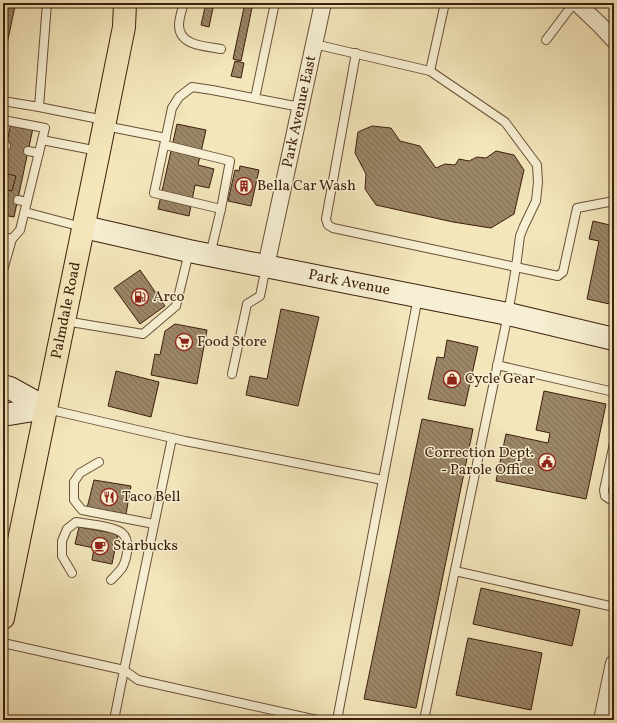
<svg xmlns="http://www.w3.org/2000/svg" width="617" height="723" viewBox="0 0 617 723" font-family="Vollkorn,serif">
<defs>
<pattern id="building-back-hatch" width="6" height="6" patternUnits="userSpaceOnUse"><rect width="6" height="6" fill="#9b8667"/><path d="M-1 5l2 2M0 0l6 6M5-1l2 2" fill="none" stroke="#806d53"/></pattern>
</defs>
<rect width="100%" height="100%" fill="#f3e6bb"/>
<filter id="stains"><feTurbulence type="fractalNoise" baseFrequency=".005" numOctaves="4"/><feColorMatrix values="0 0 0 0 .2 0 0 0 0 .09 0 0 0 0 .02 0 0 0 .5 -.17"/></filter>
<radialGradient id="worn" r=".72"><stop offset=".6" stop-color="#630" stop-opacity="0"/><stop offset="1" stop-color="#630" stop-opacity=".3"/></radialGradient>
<g fill="url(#building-back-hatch)" stroke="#3c1e0b">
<path d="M206,3h8l-5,24 -8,-2z"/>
<path d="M245,3h8l-12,58 -8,-2z"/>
<path d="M3,4l12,2 -12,57z"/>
<path d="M235,61l9,2 -3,15 -10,-2z"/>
<path d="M11,123l22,5 -19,89 -11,-2v-53z"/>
<path d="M177,124l29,6 -8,35 16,4 -5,19 -14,-3 -6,31 -31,-7z"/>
<path d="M372,126l19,2 9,13 20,5 16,22 9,-4 10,1 4,-6 10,2 8,-4 9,1 10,-7 18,4 10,15 -10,44 -23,14 -38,-6 -77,-17 -11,-16 1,-15 -11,-21 3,-21z"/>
<path d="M240,166l19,4 -8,36 -23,-5 7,-31 4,1z"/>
<path d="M3,173l13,3 -4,15 -9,-2z"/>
<path d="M593,221l21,5v79l-27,-6 12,-58 -10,-2z"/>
<path d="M140,270l25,36 -25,18 -26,-36z"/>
<path d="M281,309l38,8 -21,89 -52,-11 4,-19 17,3z"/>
<path d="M175,324l32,6 -10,54 -46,-9 4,-21 5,1 5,-24z"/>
<path d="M447,340l31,7 -13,59 -37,-7 9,-42 7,1z"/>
<path d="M116,371l43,11 -8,35 -43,-11z"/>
<path d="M544,391l62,13 -20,95 -90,-18 10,-47 42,9 2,-10 -14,-3z"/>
<path d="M422,419l51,10 -57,279 -52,-9z"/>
<path d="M94,480l37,6 -5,28 -39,-6z"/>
<path d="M79,527l39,7 -6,30 -20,-4 2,-12 -19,-4z"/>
<path d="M481,588l99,22 -8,36 -99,-22z"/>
<path d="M468,638l74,15 -11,57 -75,-15z"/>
<path d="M145,715l25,5h-26z"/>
</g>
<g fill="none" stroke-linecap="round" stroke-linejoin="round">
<g stroke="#6a5037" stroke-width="10">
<g id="lane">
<path d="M184,3c-2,7 -5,15 -5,22 0,21 26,21 42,24"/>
<path d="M546,40l28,-37"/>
<path d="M314,44l116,27 75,51 32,43 1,17 -2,19 -12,25 -4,10 -4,31 -8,47 -84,406"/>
<path d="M356,53l-30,166 2,6 5,3 225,48 5,-4 14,-64 37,-7"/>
<path d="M430,71l15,-68"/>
<path d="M255,98l20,-95"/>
<path d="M3,101l36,6 8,-104"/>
<path d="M39,107l65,13"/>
<path d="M3,120l42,8 -25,102 -8,9 -9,31"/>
<path d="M105,126l61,12"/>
<path d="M42,140l56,11"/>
<path d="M165,145l65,16 -9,48 -11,46"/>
<path d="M3,146h3"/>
<path d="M28,151l11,2"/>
<path d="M18,200l9,2"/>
<path d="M221,209l-67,-16 18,-85 7,-11 13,-10 20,3 88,17"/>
<path d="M25,212l57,15"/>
<path d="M3,237l9,2"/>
<path d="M65,321l78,13 33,-28 13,-54"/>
<path d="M497,365l117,27"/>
<path d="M232,374l15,-70 13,-8 6,-29"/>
<path d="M47,409l138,32 198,39"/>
<path d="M172,438l-48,232 14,10 179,40"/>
<path d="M614,443l-10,47 1,6 9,6"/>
<path d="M99,462l-19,11 -6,9v18l8,10 72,14"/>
<path d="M455,571l159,36"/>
<path d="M72,573l-10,-17v-15l5,-12 9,-7c10,2 38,4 46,11 9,7 5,26 0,35 -3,4 -7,8 -11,12"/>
<path d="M3,643l121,27 -10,50"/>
<path d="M337,720l81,-423"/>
</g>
</g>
<g stroke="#6a5037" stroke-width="18">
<g id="street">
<path d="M577,3l23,22 14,15"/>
<path id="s1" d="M266,266l57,-263"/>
<path d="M602,720l12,-57"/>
</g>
</g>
<g stroke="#3c1e0b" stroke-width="24">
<g id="secondary">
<path id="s2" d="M84,227l105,24 319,63 106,25"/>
<path d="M3,386l7,2 36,20"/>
<path d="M3,415l43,-7"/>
</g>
</g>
<g stroke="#3c1e0b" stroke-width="24">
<g id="highway">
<path id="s3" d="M3,618l96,-467 25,-124 1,-24"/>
</g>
</g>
<use href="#lane" stroke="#f7efd3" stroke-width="8"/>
<use href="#street" stroke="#f7efd3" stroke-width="16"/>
<use href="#secondary" stroke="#f7efd3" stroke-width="22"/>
<use href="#highway" stroke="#f3e6bb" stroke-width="22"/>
</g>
<defs>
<g id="building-ring" transform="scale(0.9)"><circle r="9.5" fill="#f7efd3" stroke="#8f2418" stroke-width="1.5"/><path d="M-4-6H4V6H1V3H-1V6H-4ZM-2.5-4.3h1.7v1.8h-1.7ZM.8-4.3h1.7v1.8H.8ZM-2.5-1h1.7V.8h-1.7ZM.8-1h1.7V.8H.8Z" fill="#8f2418"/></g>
<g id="fuel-ring" transform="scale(0.9)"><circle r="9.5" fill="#f7efd3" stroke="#8f2418" stroke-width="1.5"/><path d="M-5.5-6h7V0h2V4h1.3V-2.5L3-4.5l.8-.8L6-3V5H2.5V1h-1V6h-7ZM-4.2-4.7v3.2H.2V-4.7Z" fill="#8f2418"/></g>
<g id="supermarket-ring" transform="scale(0.9)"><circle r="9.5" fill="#f7efd3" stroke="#8f2418" stroke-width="1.5"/><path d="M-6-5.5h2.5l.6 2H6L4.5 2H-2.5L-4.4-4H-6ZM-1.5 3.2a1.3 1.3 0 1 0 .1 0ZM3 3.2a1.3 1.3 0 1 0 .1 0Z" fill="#8f2418"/></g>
<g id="shop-ring" transform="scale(0.9)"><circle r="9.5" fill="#f7efd3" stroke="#8f2418" stroke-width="1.5"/><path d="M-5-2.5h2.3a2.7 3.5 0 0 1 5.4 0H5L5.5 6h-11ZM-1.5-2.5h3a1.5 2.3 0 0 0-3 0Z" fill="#8f2418"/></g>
<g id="civic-ring" transform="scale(0.9)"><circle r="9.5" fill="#f7efd3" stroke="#8f2418" stroke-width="1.5"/><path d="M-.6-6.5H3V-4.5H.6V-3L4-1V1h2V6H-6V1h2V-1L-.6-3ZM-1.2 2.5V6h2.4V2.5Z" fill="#8f2418"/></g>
<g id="restaurant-ring" transform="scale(0.9)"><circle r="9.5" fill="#f7efd3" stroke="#8f2418" stroke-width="1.5"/><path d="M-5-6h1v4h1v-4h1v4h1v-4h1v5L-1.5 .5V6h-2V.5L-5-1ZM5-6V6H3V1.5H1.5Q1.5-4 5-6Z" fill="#8f2418"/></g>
<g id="cafe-ring" transform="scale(0.9)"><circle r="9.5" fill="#f7efd3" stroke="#8f2418" stroke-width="1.5"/><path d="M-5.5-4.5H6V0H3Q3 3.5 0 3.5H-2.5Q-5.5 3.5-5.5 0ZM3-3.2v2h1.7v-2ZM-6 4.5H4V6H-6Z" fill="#8f2418"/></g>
</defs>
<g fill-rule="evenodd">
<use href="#building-ring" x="244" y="186"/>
<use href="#fuel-ring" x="140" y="297"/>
<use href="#supermarket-ring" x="184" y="342"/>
<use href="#shop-ring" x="452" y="379"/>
<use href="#civic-ring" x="547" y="462"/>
<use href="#restaurant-ring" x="109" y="497"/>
<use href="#cafe-ring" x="100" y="546"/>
</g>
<g text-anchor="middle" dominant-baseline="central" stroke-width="3" stroke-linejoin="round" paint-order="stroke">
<g font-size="15" fill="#3c1e0b" stroke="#f7efd3">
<text stroke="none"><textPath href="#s1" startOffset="158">Park Avenue East</textPath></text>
<text stroke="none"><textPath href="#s2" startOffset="271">Park Avenue</textPath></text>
<text stroke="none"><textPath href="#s3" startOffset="314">Palmdale Road</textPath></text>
</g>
<g font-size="15" fill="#3c1e0b" stroke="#f7efd3" text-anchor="start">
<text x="257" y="186">Bella Car Wash</text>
<text x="153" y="297">Arco</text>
<text x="197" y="342">Food Store</text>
<text x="465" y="379">Cycle Gear</text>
<text x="534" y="453" text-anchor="end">Correction Dept.<tspan x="534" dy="17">- Parole Office</tspan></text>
<text x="122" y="497">Taco Bell</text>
<text x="113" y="546">Starbucks</text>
</g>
</g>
<rect width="617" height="723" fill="none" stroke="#f3e6bb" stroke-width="16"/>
<rect x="4" y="4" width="609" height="715" fill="none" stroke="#3c1e0b" stroke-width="2"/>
<rect x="8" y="8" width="601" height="707" fill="none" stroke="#3c1e0b"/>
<rect width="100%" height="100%" filter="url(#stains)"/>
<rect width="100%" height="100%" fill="url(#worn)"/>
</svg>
